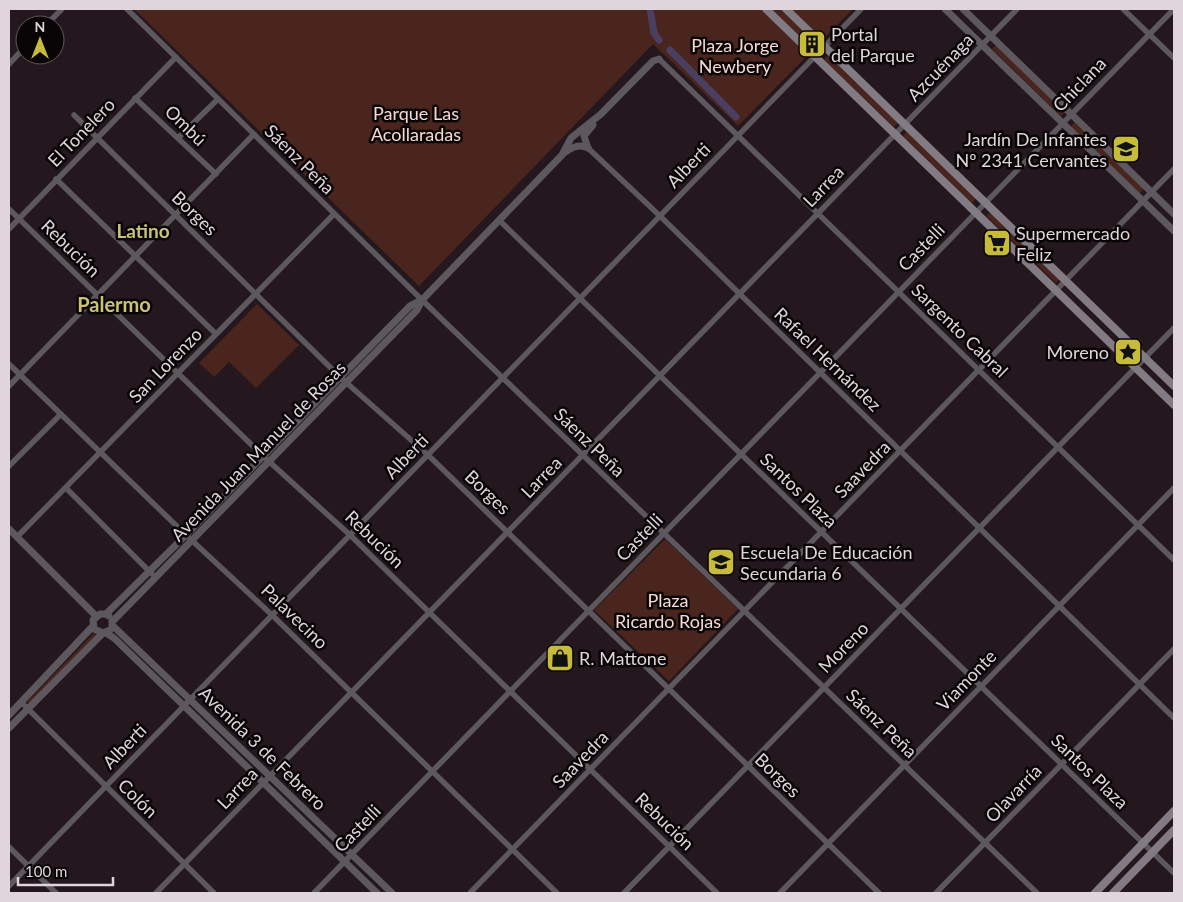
<svg xmlns="http://www.w3.org/2000/svg" width="1183" height="902" viewBox="0 0 1183 902" font-family="Lato,sans-serif">
<rect width="100%" height="100%" fill="#24171d"/>
<g fill="#49251d">
<path d="M134,9h719l-115,117 -85,-82 -234,242z"/>
<path d="M996,45l69,67 -4,4 -69,-67z"/>
<path d="M828,56l70,67 -4,4 -70,-67z"/>
<path d="M1075,122l69,67 -4,4 -70,-66z"/>
<path d="M907,131l69,67 -4,5 -69,-67z"/>
<path d="M991,212l69,67 -4,4 -70,-67z"/>
<path d="M257,304l42,41 -43,43 -27,-26 -15,15 -15,-14z"/>
<path d="M665,539l73,70 -69,72 -75,-71z"/>
<path d="M94,633l2,3 -66,68 -3,-2z"/>
</g>
<g fill="none" stroke-linecap="round" stroke-linejoin="round">
<g stroke="#4b3f61" stroke-width="7">
<path d="M650,9l4,24 5,7"/>
<path d="M670,50l66,67"/>
</g>
<g stroke="#5d585e" stroke-width="5.5">
<path d="M127,9l295,291 615,593"/>
<path d="M1123,9l51,49"/>
<path d="M46,25l16,-16"/>
<path d="M659,59l515,501"/>
<path d="M9,64l16,-17"/>
<path d="M135,98l81,76"/>
<path d="M74,115l266,262 88,78 451,438"/>
<path d="M178,138l40,-39"/>
<path d="M588,148l72,68 514,502"/>
<path d="M56,179l160,155"/>
<path d="M9,209l254,247 87,79 367,358"/>
<path d="M499,220l675,653"/>
<path d="M9,229l167,-172"/>
<path d="M9,364l177,171 86,80 285,278"/>
<path d="M9,386l245,-252"/>
<path d="M9,466l52,-52"/>
<path d="M66,488l86,86"/>
<path d="M17,537l317,-323"/>
<path d="M21,702l193,191"/>
<path d="M9,847l47,46"/>
<path d="M9,886l852,-877"/>
<path d="M156,893l861,-884"/>
<path d="M314,893l860,-884"/>
<path d="M470,893l704,-724"/>
<path d="M624,893l550,-565"/>
<path d="M780,893l394,-405"/>
<path d="M936,893l238,-244"/>
</g>
<g stroke="#5d585e" stroke-width="7">
<path d="M945,9l229,222"/>
<path d="M963,9l211,205"/>
<path d="M588,148l-4,-12 9,-11"/>
<path d="M564,153c7,-5 15,-10 24,-5"/>
<path d="M9,529l87,87"/>
<path d="M106,614l80,-79 224,-229 12,-6"/>
<path d="M112,622l305,-312 5,-10 140,-145 9,-17 30,-24 52,-53 6,-2"/>
<path d="M112,625l280,268"/>
<path d="M103,633l-9,-4 -1,-9 7,-6h6l3,2"/>
<path d="M106,633l8,5 263,255"/>
<path d="M9,715l84,-89"/>
<path d="M9,728l94,-95 7,-3"/>
</g>
<g stroke="#837b84" stroke-width="8">
<path d="M766,9l408,396"/>
<path d="M786,9l388,377"/>
<path d="M1095,893l79,-82"/>
<path d="M1113,893l61,-63"/>
</g>
</g>
<defs>
<g id="building-square" transform="scale(1.4375)"><rect x="-9" y="-9" width="18" height="18" rx="4" fill="#c7bb3b" stroke="#090507"/><path d="M-4-6H4V6H1V3H-1V6H-4ZM-2.5-4.3h1.7v1.8h-1.7ZM.8-4.3h1.7v1.8H.8ZM-2.5-1h1.7V.8h-1.7ZM.8-1h1.7V.8H.8Z" fill="#111"/></g>
<g id="school-square" transform="scale(1.4375)"><rect x="-9" y="-9" width="18" height="18" rx="4" fill="#c7bb3b" stroke="#090507"/><path d="M0-5L7-2L0 1L-7-2ZM-4 1L0 2.5L4 1V4Q0 6-4 4Z" fill="#111"/></g>
<g id="supermarket-square" transform="scale(1.4375)"><rect x="-9" y="-9" width="18" height="18" rx="4" fill="#c7bb3b" stroke="#090507"/><path d="M-6-5.5h2.5l.6 2H6L4.5 2H-2.5L-4.4-4H-6ZM-1.5 3.2a1.3 1.3 0 1 0 .1 0ZM3 3.2a1.3 1.3 0 1 0 .1 0Z" fill="#111"/></g>
<g id="sight-square" transform="scale(1.4375)"><rect x="-9" y="-9" width="18" height="18" rx="4" fill="#c7bb3b" stroke="#090507"/><path d="M0-6L1.8-2.2L6-1.7L2.9 1.2L3.7 5.4L0 3.3L-3.7 5.4L-2.9 1.2L-6-1.7L-1.8-2.2Z" fill="#111"/></g>
<g id="shop-square" transform="scale(1.4375)"><rect x="-9" y="-9" width="18" height="18" rx="4" fill="#c7bb3b" stroke="#090507"/><path d="M-5-2.5h2.3a2.7 3.5 0 0 1 5.4 0H5L5.5 6h-11ZM-1.5-2.5h3a1.5 2.3 0 0 0-3 0Z" fill="#111"/></g>
</defs>
<g fill-rule="evenodd">
<use href="#building-square" x="812" y="44"/>
<use href="#school-square" x="1126" y="149"/>
<use href="#supermarket-square" x="997" y="243"/>
<use href="#sight-square" x="1128" y="352"/>
<use href="#school-square" x="721" y="562"/>
<use href="#shop-square" x="560" y="658"/>
</g>
<g text-anchor="middle" dominant-baseline="central" stroke-width="5" stroke-linejoin="round" paint-order="stroke">
<g font-size="18" fill="#dfd5da" stroke="#090507" text-anchor="start">
<text x="831" y="34">Portal<tspan x="831" dy="21">del Parque</tspan></text>
<text x="1107" y="139" text-anchor="end">Jardín De Infantes<tspan x="1107" dy="21">Nº 2341 Cervantes</tspan></text>
<text x="1016" y="233">Supermercado<tspan x="1016" dy="21">Feliz</tspan></text>
<text x="1109" y="352" text-anchor="end">Moreno</text>
<text x="740" y="552">Escuela De Educación<tspan x="740" dy="21">Secundaria 6</tspan></text>
<text x="579" y="658">R. Mattone</text>
</g>
<g font-size="18" fill="#f7d9d2" stroke="#090507">
<text x="735" y="45">Plaza Jorge<tspan x="735" dy="21">Newbery</tspan></text>
<text x="416" y="113">Parque Las<tspan x="416" dy="21">Acollaradas</tspan></text>
<text x="668" y="600">Plaza<tspan x="668" dy="21">Ricardo Rojas</tspan></text>
</g>
<g font-size="18" fill="#dfd5da" stroke="#090507">
<text transform="translate(940 67) rotate(-46)">Azcuénaga</text>
<text transform="translate(1079 84) rotate(-46)">Chiclana</text>
<text transform="translate(186 125) rotate(44)">Ombú</text>
<text transform="translate(81 132) rotate(-46)">El Tonelero</text>
<text transform="translate(300 159) rotate(45)">Sáenz Peña</text>
<text transform="translate(688 165) rotate(-46)">Alberti</text>
<text transform="translate(823 186) rotate(-46)">Larrea</text>
<text transform="translate(195 213) rotate(44)">Borges</text>
<text transform="translate(921 247) rotate(-46)">Castelli</text>
<text transform="translate(71 248) rotate(44)">Rebución</text>
<text transform="translate(960 330) rotate(44)">Sargento Cabral</text>
<text transform="translate(828 359) rotate(44)">Rafael Hernández</text>
<text transform="translate(165 365) rotate(-46)">San Lorenzo</text>
<text transform="translate(590 442) rotate(44)">Sáenz Peña</text>
<text transform="translate(258 451) rotate(-46)">Avenida Juan Manuel de Rosas</text>
<text transform="translate(406 456) rotate(-46)">Alberti</text>
<text transform="translate(862 469) rotate(-46)">Saavedra</text>
<text transform="translate(541 477) rotate(-46)">Larrea</text>
<text transform="translate(799 490) rotate(44)">Santos Plaza</text>
<text transform="translate(488 492) rotate(44)">Borges</text>
<text transform="translate(639 537) rotate(-46)">Castelli</text>
<text transform="translate(375 539) rotate(44)">Rebución</text>
<text transform="translate(295 616) rotate(44)">Palavecino</text>
<text transform="translate(843 647) rotate(-46)">Moreno</text>
<text transform="translate(966 680) rotate(-46)">Viamonte</text>
<text transform="translate(882 723) rotate(44)">Sáenz Peña</text>
<text transform="translate(124 746) rotate(-46)">Alberti</text>
<text transform="translate(263 748) rotate(44)">Avenida 3 de Febrero</text>
<text transform="translate(580 759) rotate(-46)">Saavedra</text>
<text transform="translate(1090 771) rotate(44)">Santos Plaza</text>
<text transform="translate(778 775) rotate(44)">Borges</text>
<text transform="translate(237 788) rotate(-46)">Larrea</text>
<text transform="translate(1013 793) rotate(-46)">Olavarría</text>
<text transform="translate(138 798) rotate(44)">Colón</text>
<text transform="translate(665 821) rotate(44)">Rebución</text>
<text transform="translate(357 828) rotate(-46)">Castelli</text>
</g>
<g font-size="19" font-weight="bold" fill="#cac375" stroke="#090507">
<text x="143" y="230">Latino</text>
</g>
<g font-size="20" font-weight="bold" fill="#cac375" stroke="#090507">
<text x="114" y="304">Palermo</text>
</g>
</g>
<rect width="1183" height="902" fill="none" stroke="#dfd5da" stroke-width="20"/>
<g transform="translate(40 40)"><circle r="24" fill="#090507" stroke="#5f585b"/>
<path d="M0-4L9 19L0 12L-9 19Z" fill="#c7bb3b"/>
<text y="-8" font-size="14" font-weight="bold" text-anchor="middle" fill="#dfd5da">N</text>
</g>
<path d="M18 877v8h95v-8" fill="none" stroke="#dfd5da" stroke-width="2.5"/>
<text x="25" y="877" font-size="15" fill="#dfd5da" stroke="#090507" stroke-width="4" paint-order="stroke">100 m</text>
</svg>
